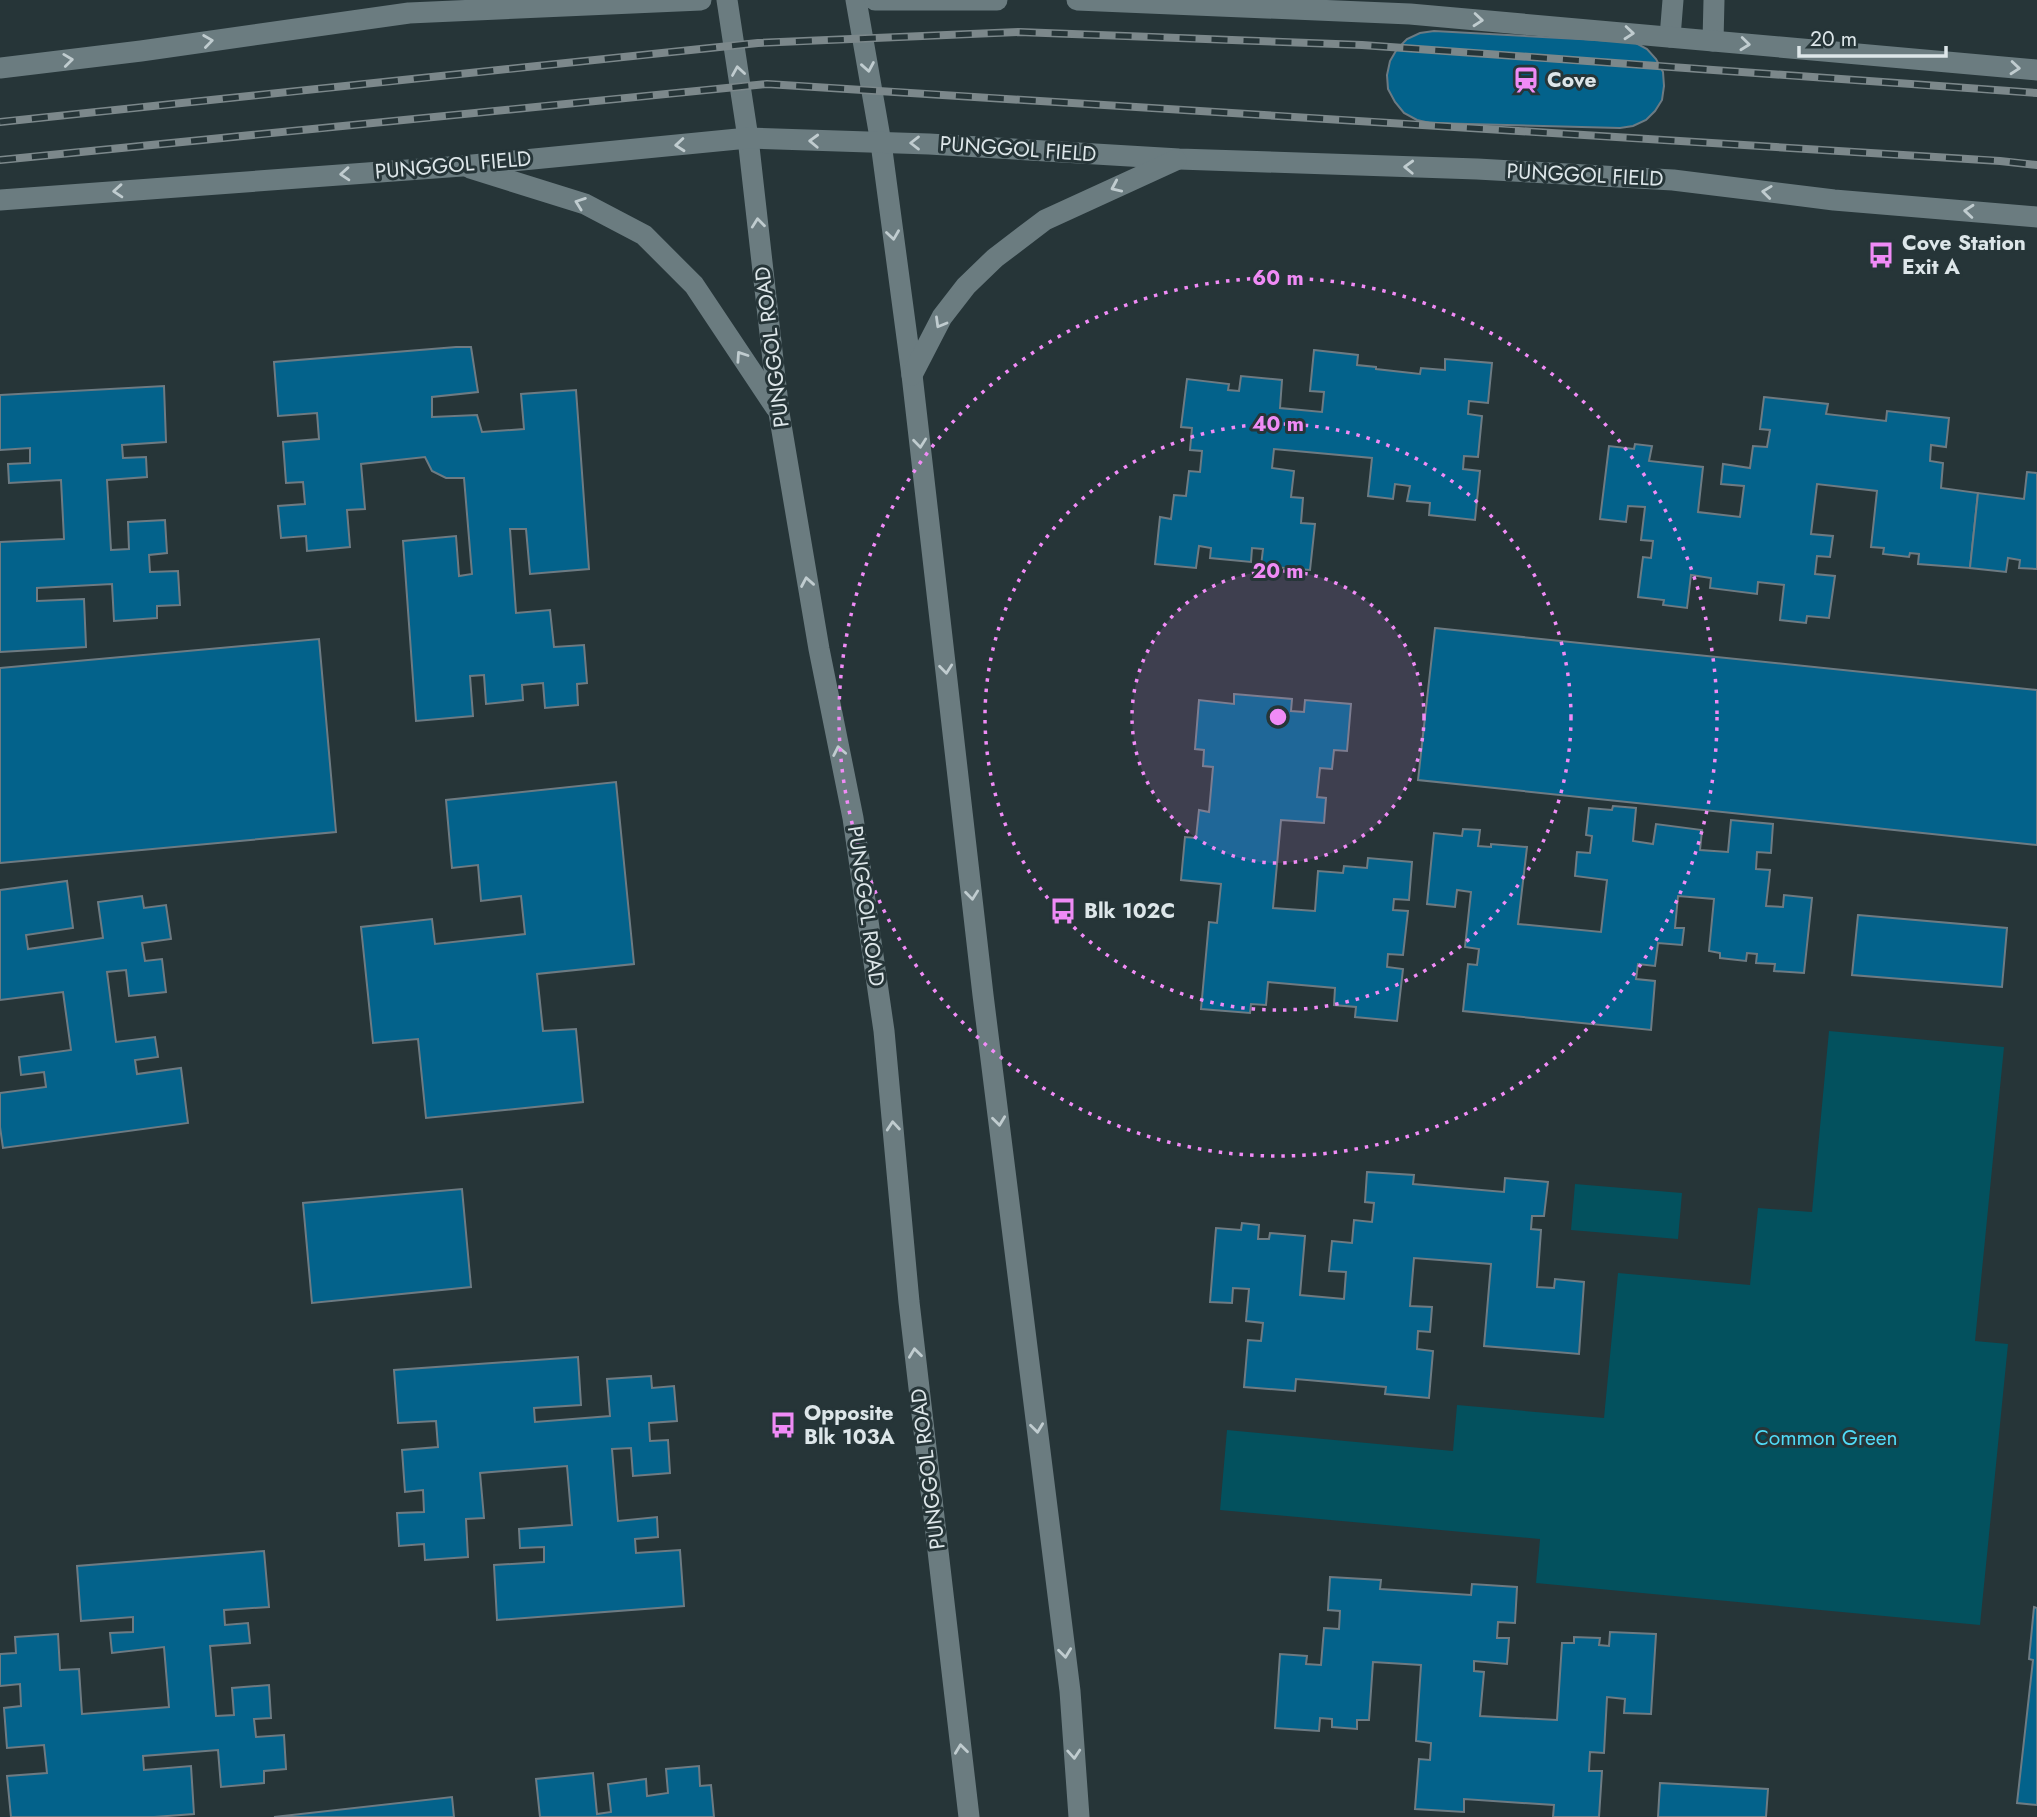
<svg xmlns="http://www.w3.org/2000/svg" width="2037" height="1817" viewBox="0 0 2037 1817" font-family="Jost,sans-serif">
<rect width="100%" height="100%" fill="#263538"/>
<g fill="#03515e">
<path d="M1829,1031l175,16 -29,294 33,3 -28,281 -444,-42 4,-44 -320,-29 7,-80 226,21 4,-46 147,13 14,-145 132,12 8,-77 54,4z"/>
<path d="M1575,1184l107,9 -4,46 -107,-9z"/>
</g>
<g fill="#03628b" stroke="#6d7b83" stroke-width="2">
<path d="M1434,31l200,11 13,7 9,10 7,13 1,14 -2,14 -7,11 -9,9 -13,6 -13,2 -190,-5 -13,-3 -13,-7 -9,-11 -7,-13 -1,-14 3,-14 7,-12 10,-10 13,-6z"/>
<path d="M456,347h15l7,45 -46,5v20l45,-2 5,17 42,-3 -3,-35 55,-4 13,179 -59,5 -4,-45h-16l6,84 34,-3 4,37 30,-2 3,38 -10,1 1,21 -33,3 -2,-25 -21,2 1,15 -37,4 -2,-29 -14,1 3,40 -57,5 -13,-180 53,-5 3,40 13,-2 -8,-96h-18l-14,-7 -7,-14 -64,7 4,45 -18,1 3,37 -43,4 -1,-15 -25,2 -3,-32 27,-2 -2,-22 -17,1 -3,-41 36,-3 -2,-26 -39,3 -4,-54z"/>
<path d="M1314,350l44,5 -1,10 19,2v2l44,5 1,-6 24,2v-11l47,4 -4,40 -19,-2 -1,13 14,2 -4,41 -14,-1 -1,13 17,2 -5,49 -46,-5 1,-12 -23,-2 3,-15 -15,-2 -2,15 -25,-3 4,-38 -98,-9 -2,19 22,3 -3,26 12,1 -2,25 14,1 -5,46 -49,-4 2,-17 -11,-1 -1,14 -41,-4 1,-10 -12,-2 -3,22 -41,-4 5,-47 11,2 3,-24 12,1 3,-25 11,1 2,-21 -12,-1 2,-22 -11,-1 6,-48 42,5 -1,6 11,1 2,-15 41,4 -2,28 42,4 2,-20 -14,-1z"/>
<path d="M164,386l2,56 -44,3 1,13 23,-1 1,20 -40,3 4,70 18,-1 -1,-27 37,-2 2,33 -18,2 1,17 28,-1 2,34 -23,1v12l-43,3 -2,-37 -75,4v13l47,-2 2,48 -86,5v-110l64,-3 -3,-59 -52,3 -1,-19 22,-1v-15l-30,2v-55z"/>
<path d="M1764,397l64,7 -2,10 60,7 1,-10 62,7 -3,29 -15,-2 -1,16 13,2 -2,25 37,5 -8,75 -52,-4 1,-10 -9,-1 -1,4 -26,-3 1,-6 -13,-1 6,-56 -60,-7 -6,50 22,2 -3,21 -13,-1 -2,18 20,2 -6,42 -22,-2 -1,7 -26,-3 4,-35 -26,-3 -1,12 -47,-6 1,-10 -20,-3 -4,33 -24,-3 1,-5 -26,-3 5,-40 8,1 2,-17 -12,-1 4,-33 -17,-1 -2,16 -26,-3 9,-73 25,3 1,-5 17,2 -3,15 54,6 -5,45 42,5 4,-31 -23,-2 2,-20 27,4 3,-22 14,1 3,-17 -10,-1z"/>
<path d="M2027,472l10,1v96l-18,-1 1,-8 -12,-2 -2,14 -36,-4 8,-75 46,6z"/>
<path d="M1435,628l602,62v155l-619,-65z"/>
<path d="M319,639l17,193 -336,31v-195z"/>
<path d="M1234,694l58,5 -1,12 13,1 1,-12 46,4 -4,47 -13,-1 -2,19 -12,-1 -3,29 9,1 -2,25 -43,-3 -8,88 42,3 3,-40 25,2 1,-7 23,2 1,-10 44,4 -3,38 -15,-1 -1,11 15,1 -5,44 -15,-1 -1,13 16,2 -6,52 -42,-4 1,-10 -22,-2 1,-17 -67,-6 -2,23 -15,-1 -1,9 -49,-4 8,-87 8,1 4,-39 -40,-4 4,-43 11,1 3,-28 10,2 4,-45 -10,-1 1,-16 -9,-1 4,-49 35,4z"/>
<path d="M616,782l18,182 -97,10 6,57 33,-2 7,73 -157,16 -8,-79 -45,4 -12,-116 71,-8 3,25 90,-10 -4,-38 -40,5 -3,-36 -26,3 -6,-68z"/>
<path d="M1613,806l23,2 -3,33 20,3 3,-20 46,6 -2,20 28,2 3,-32 42,4 -2,29 -14,-1 -1,17 14,1 -4,36 17,1 1,-12 28,3 -8,75 -30,-2 1,-7 -19,-1 1,-9 -10,-1 -1,8 -26,-3v-5l-11,-2 5,-52 -36,-3 -3,32h9l-2,17 -24,-2 -3,23 -17,-2 -2,15 19,2 -4,49 -188,-19 5,-47 9,1 2,-16 -14,-2 6,-55 -14,-2 -2,17 -28,-3 7,-71 28,3 1,-7 17,1 -2,16 13,1v-3l36,3 -9,77 83,8 6,-52 -32,-4 2,-24 13,1 2,-17 -6,-1 3,-27 23,2z"/>
<path d="M67,881l6,47 -47,7 2,14 75,-11 -5,-36 44,-6 2,12 22,-3 5,34 -29,4 3,18 17,-2 4,33 -37,4 -3,-26 -19,2 9,70 39,-5 3,20 -23,3 2,14 44,-6 7,55 -185,25 -3,-21v-34l46,-6 -2,-15 -23,3 -2,-18 52,-7 -8,-58 -63,8v-110z"/>
<path d="M1858,915l149,13 -5,59 -150,-12z"/>
<path d="M1367,1172l47,3 -1,9 91,8 1,-14 43,4 -4,34h-12l-1,13 10,1 -4,57 17,1 1,-9 29,3 -5,72 -95,-8 7,-82 -77,-6 -4,48 22,1 -2,25 -12,-1 -1,18 16,2 -4,47 -44,-4 1,-7 -90,-8 -1,12 -51,-4 4,-47 13,1 2,-18 -17,-2 3,-32 -16,-1 -1,15 -22,-1 6,-74 25,2 1,-7 17,2 -1,14h11l1,-6 35,3 -5,59 44,4 2,-27 -17,-1 3,-30 20,2 2,-23 18,2 2,-19 -9,-1z"/>
<path d="M462,1189l9,98 -159,16 -9,-100z"/>
<path d="M578,1357l3,48 -47,3 1,14 75,-6 -3,-37 44,-3 1,12 22,-2 3,35 -28,2 1,18 18,-1 2,33 -37,3 -2,-28 -19,1 6,72 39,-4 1,20 -23,2 1,14 44,-3 4,56 -187,14 -3,-55 50,-3v-15l-24,1 -1,-19 53,-4 -5,-59 -87,7 4,45 -18,1 2,38 -43,3 -1,-16 -25,2 -2,-33 27,-1 -1,-22 -18,2 -3,-42 36,-3 -2,-26 -38,2 -4,-53z"/>
<path d="M264,1551l5,56 -45,3 1,15 23,-2 2,20 -40,3 6,70 18,-1 -2,-27 37,-3 2,33 -17,1 2,18 28,-2 2,34 -22,2v12l-43,4 -3,-37 -75,6 1,14 47,-4 3,48 -40,3h-143l-4,-41 40,-3 -3,-28 -37,3 -3,-40 17,-2 -1,-22 -20,2v-32l16,-1 -1,-16 43,-3 2,36 19,-1 3,45 87,-7 -5,-60 -52,6 -2,-20 23,-1v-15l-52,4 -4,-55z"/>
<path d="M1330,1577l51,3 -1,9 91,6 1,-11 45,3 -2,36 -17,-1 -1,16h12l-2,26 -33,-3v10l10,1 -4,44 77,4 5,-77h12v-6l26,1 -1,7 10,1 1,-14 46,2 -5,80 -27,-1 1,-14 -18,-2 -3,56 -14,-1 -1,19h13l-3,46h-46l1,-12 -90,-6v13l-49,-3 4,-50 11,1 1,-17 -15,-2 5,-76 -48,-3 -4,58h-12v9l-25,-2v-8l-12,-1 -1,13 -44,-3 5,-74 27,2 -1,8 15,1 3,-37 15,1 1,-18 -12,-1z"/>
<path d="M2034,1607l3,1v197l-20,-2 16,-143 -4,-1z"/>
<path d="M699,1766l1,20 11,-1 3,32h-174l-4,-38 57,-6 4,41 14,-2 -3,-28 38,-5 1,17 21,-3 -2,-24z"/>
<path d="M1660,1783l108,6 -2,28h-108z"/>
<path d="M452,1797l2,20h-180z"/>
</g>
<g fill="none" stroke-linecap="round" stroke-linejoin="round">
<g stroke="#6b7c80" stroke-width="21">
<path d="M1670,37l3,-37"/>
<path d="M1713,41l1,-41"/>
</g>
<g stroke="#6b7c80" stroke-width="21">
<path d="M727,0l21,138 31,275 40,236 34,169 31,213 25,271 60,515"/>
<path d="M856,0l25,143 31,232 71,620 87,696 9,126"/>
<path d="M875,0h122"/>
<path d="M1077,0l333,14 627,56"/>
<path d="M0,68l141,-17 268,-38 292,-13"/>
<path d="M470,168l115,36 59,31 50,50 82,123"/>
<path d="M0,200l462,-34 286,-28 181,6 250,15 298,10 196,11 161,20 203,17"/>
<path d="M912,375l30,-58 24,-31 29,-28 50,-38 131,-60"/>
</g>
<g stroke="#7c888b" stroke-width="8">
<g id="rail">
<path d="M0,122l758,-79 261,-11 343,13 675,48"/>
<path d="M0,160l767,-76 1233,77 37,4"/>
</g>
</g>
<use href="#rail" stroke="#263538" stroke-width="5" stroke-dasharray="16" stroke-linecap="butt"/>
</g>
<defs><path id="oneway-chevron" d="M-2-3.5L2.5 0L-2 3.5" fill="none" stroke-width="1.6" stroke-linecap="round" stroke-linejoin="round" transform="scale(1.75)"/></defs>
<g stroke="#c0cccf">
<use href="#oneway-chevron" transform="translate(1478 20) rotate(5)"/>
<use href="#oneway-chevron" transform="translate(1629 33) rotate(5)"/>
<use href="#oneway-chevron" transform="translate(208 41) rotate(-8)"/>
<use href="#oneway-chevron" transform="translate(1745 44) rotate(6)"/>
<use href="#oneway-chevron" transform="translate(68 60) rotate(-7)"/>
<use href="#oneway-chevron" transform="translate(868 67) rotate(80)"/>
<use href="#oneway-chevron" transform="translate(2015 68) rotate(5)"/>
<use href="#oneway-chevron" transform="translate(738 71) rotate(-99)"/>
<use href="#oneway-chevron" transform="translate(814 141) rotate(-178)"/>
<use href="#oneway-chevron" transform="translate(915 143) rotate(-180)"/>
<use href="#oneway-chevron" transform="translate(680 145) rotate(175)"/>
<use href="#oneway-chevron" transform="translate(1409 167) rotate(-178)"/>
<use href="#oneway-chevron" transform="translate(345 174) rotate(176)"/>
<use href="#oneway-chevron" transform="translate(1116 187) rotate(156)"/>
<use href="#oneway-chevron" transform="translate(118 191) rotate(176)"/>
<use href="#oneway-chevron" transform="translate(1767 192) rotate(-173)"/>
<use href="#oneway-chevron" transform="translate(580 203) rotate(-160)"/>
<use href="#oneway-chevron" transform="translate(1969 211) rotate(-175)"/>
<use href="#oneway-chevron" transform="translate(758 223) rotate(-96)"/>
<use href="#oneway-chevron" transform="translate(893 235) rotate(82)"/>
<use href="#oneway-chevron" transform="translate(940 323) rotate(120)"/>
<use href="#oneway-chevron" transform="translate(741 356) rotate(-124)"/>
<use href="#oneway-chevron" transform="translate(920 443) rotate(84)"/>
<use href="#oneway-chevron" transform="translate(807 582) rotate(-100)"/>
<use href="#oneway-chevron" transform="translate(946 669) rotate(84)"/>
<use href="#oneway-chevron" transform="translate(839 751) rotate(-101)"/>
<use href="#oneway-chevron" transform="translate(972 895) rotate(84)"/>
<use href="#oneway-chevron" transform="translate(999 1121) rotate(83)"/>
<use href="#oneway-chevron" transform="translate(893 1126) rotate(-95)"/>
<use href="#oneway-chevron" transform="translate(915 1353) rotate(-97)"/>
<use href="#oneway-chevron" transform="translate(1037 1428) rotate(83)"/>
<use href="#oneway-chevron" transform="translate(1065 1653) rotate(83)"/>
<use href="#oneway-chevron" transform="translate(961 1749) rotate(-97)"/>
<use href="#oneway-chevron" transform="translate(1074 1754) rotate(86)"/>
</g>
<circle cx="1278" cy="717" r="146" fill="#f08bf6" fill-opacity=".12"/>
<g fill="none" stroke="#f08bf6" stroke-width="3.5" stroke-dasharray="3.5 7">
<circle cx="1278" cy="717" r="146"/>
<circle cx="1278" cy="717" r="293"/>
<circle cx="1278" cy="717" r="439"/>
</g>
<defs>
<g id="station-bare" transform="scale(2.1)"><path d="M-3-6H3Q5-6 5-4V2Q5 4 3 4L4.5 6H3L1.5 4h-3L-3 6H-4.5L-3 4Q-5 4-5 2V-4Q-5-6-3-6ZM-3.5-4v3h7v-3ZM-3.5 1v1.5H-2V1ZM2 1v1.5H3.5V1Z" fill="#f08bf6" stroke="#263538" stroke-width="2.5" paint-order="stroke"/></g>
<g id="bus-bare" transform="scale(2.1)"><path d="M-5-6H5V4H4V6H2V4H-2V6H-4V4H-5ZM-3.5-4V0h7V-4ZM-3.5 1.2v1.5H-2V1.2ZM2 1.2v1.5H3.5V1.2Z" fill="#f08bf6" stroke="#263538" stroke-width="2.5" paint-order="stroke"/></g>
</defs>
<g fill-rule="evenodd">
<use href="#station-bare" x="1526" y="80"/>
<use href="#bus-bare" x="1881" y="255"/>
<use href="#bus-bare" x="1063" y="911"/>
<use href="#bus-bare" x="783" y="1425"/>
</g>
<g text-anchor="middle" dominant-baseline="central" stroke-width="6" stroke-linejoin="round" paint-order="stroke">
<g font-size="21" font-weight="bold" fill="#dde6e9" stroke="#263538" text-anchor="start">
<text x="1547" y="80">Cove</text>
<text x="1902" y="243">Cove Station<tspan x="1902" dy="24">Exit A</tspan></text>
<text x="1084" y="911">Blk 102C</text>
<text x="804" y="1413">Opposite<tspan x="804" dy="24">Blk 103A</tspan></text>
</g>
<g font-size="21" fill="#dde6e9" stroke="#263538">
<text transform="translate(1018 149) rotate(4)">PUNGGOL FIELD</text>
<text transform="translate(453 165) rotate(-5)">PUNGGOL FIELD</text>
<text transform="translate(1585 175) rotate(3)">PUNGGOL FIELD</text>
<text transform="translate(772 347) rotate(-97)">PUNGGOL ROAD</text>
<text transform="translate(866 906) rotate(82)">PUNGGOL ROAD</text>
<text transform="translate(928 1469) rotate(-97)">PUNGGOL ROAD</text>
</g>
<g font-size="21" fill="#50dcf8" stroke="#263538">
<text x="1826" y="1438">Common Green</text>
</g>
</g>
<circle cx="1278" cy="717" r="10" fill="#f08bf6" stroke="#263538" stroke-width="3.5"/>
<g font-size="21" text-anchor="middle" font-weight="bold" fill="#f08bf6" stroke="#263538" stroke-width="6" stroke-linejoin="round" paint-order="stroke">
<text x="1278" y="285">60 m</text>
<text x="1278" y="431">40 m</text>
<text x="1278" y="578">20 m</text>
</g>
<path d="M1799 46v10h147v-10" fill="none" stroke="#dde6e9" stroke-width="3.5"/>
<text x="1810" y="46" font-size="21" fill="#dde6e9" stroke="#263538" stroke-width="5" paint-order="stroke">20 m</text>
</svg>
